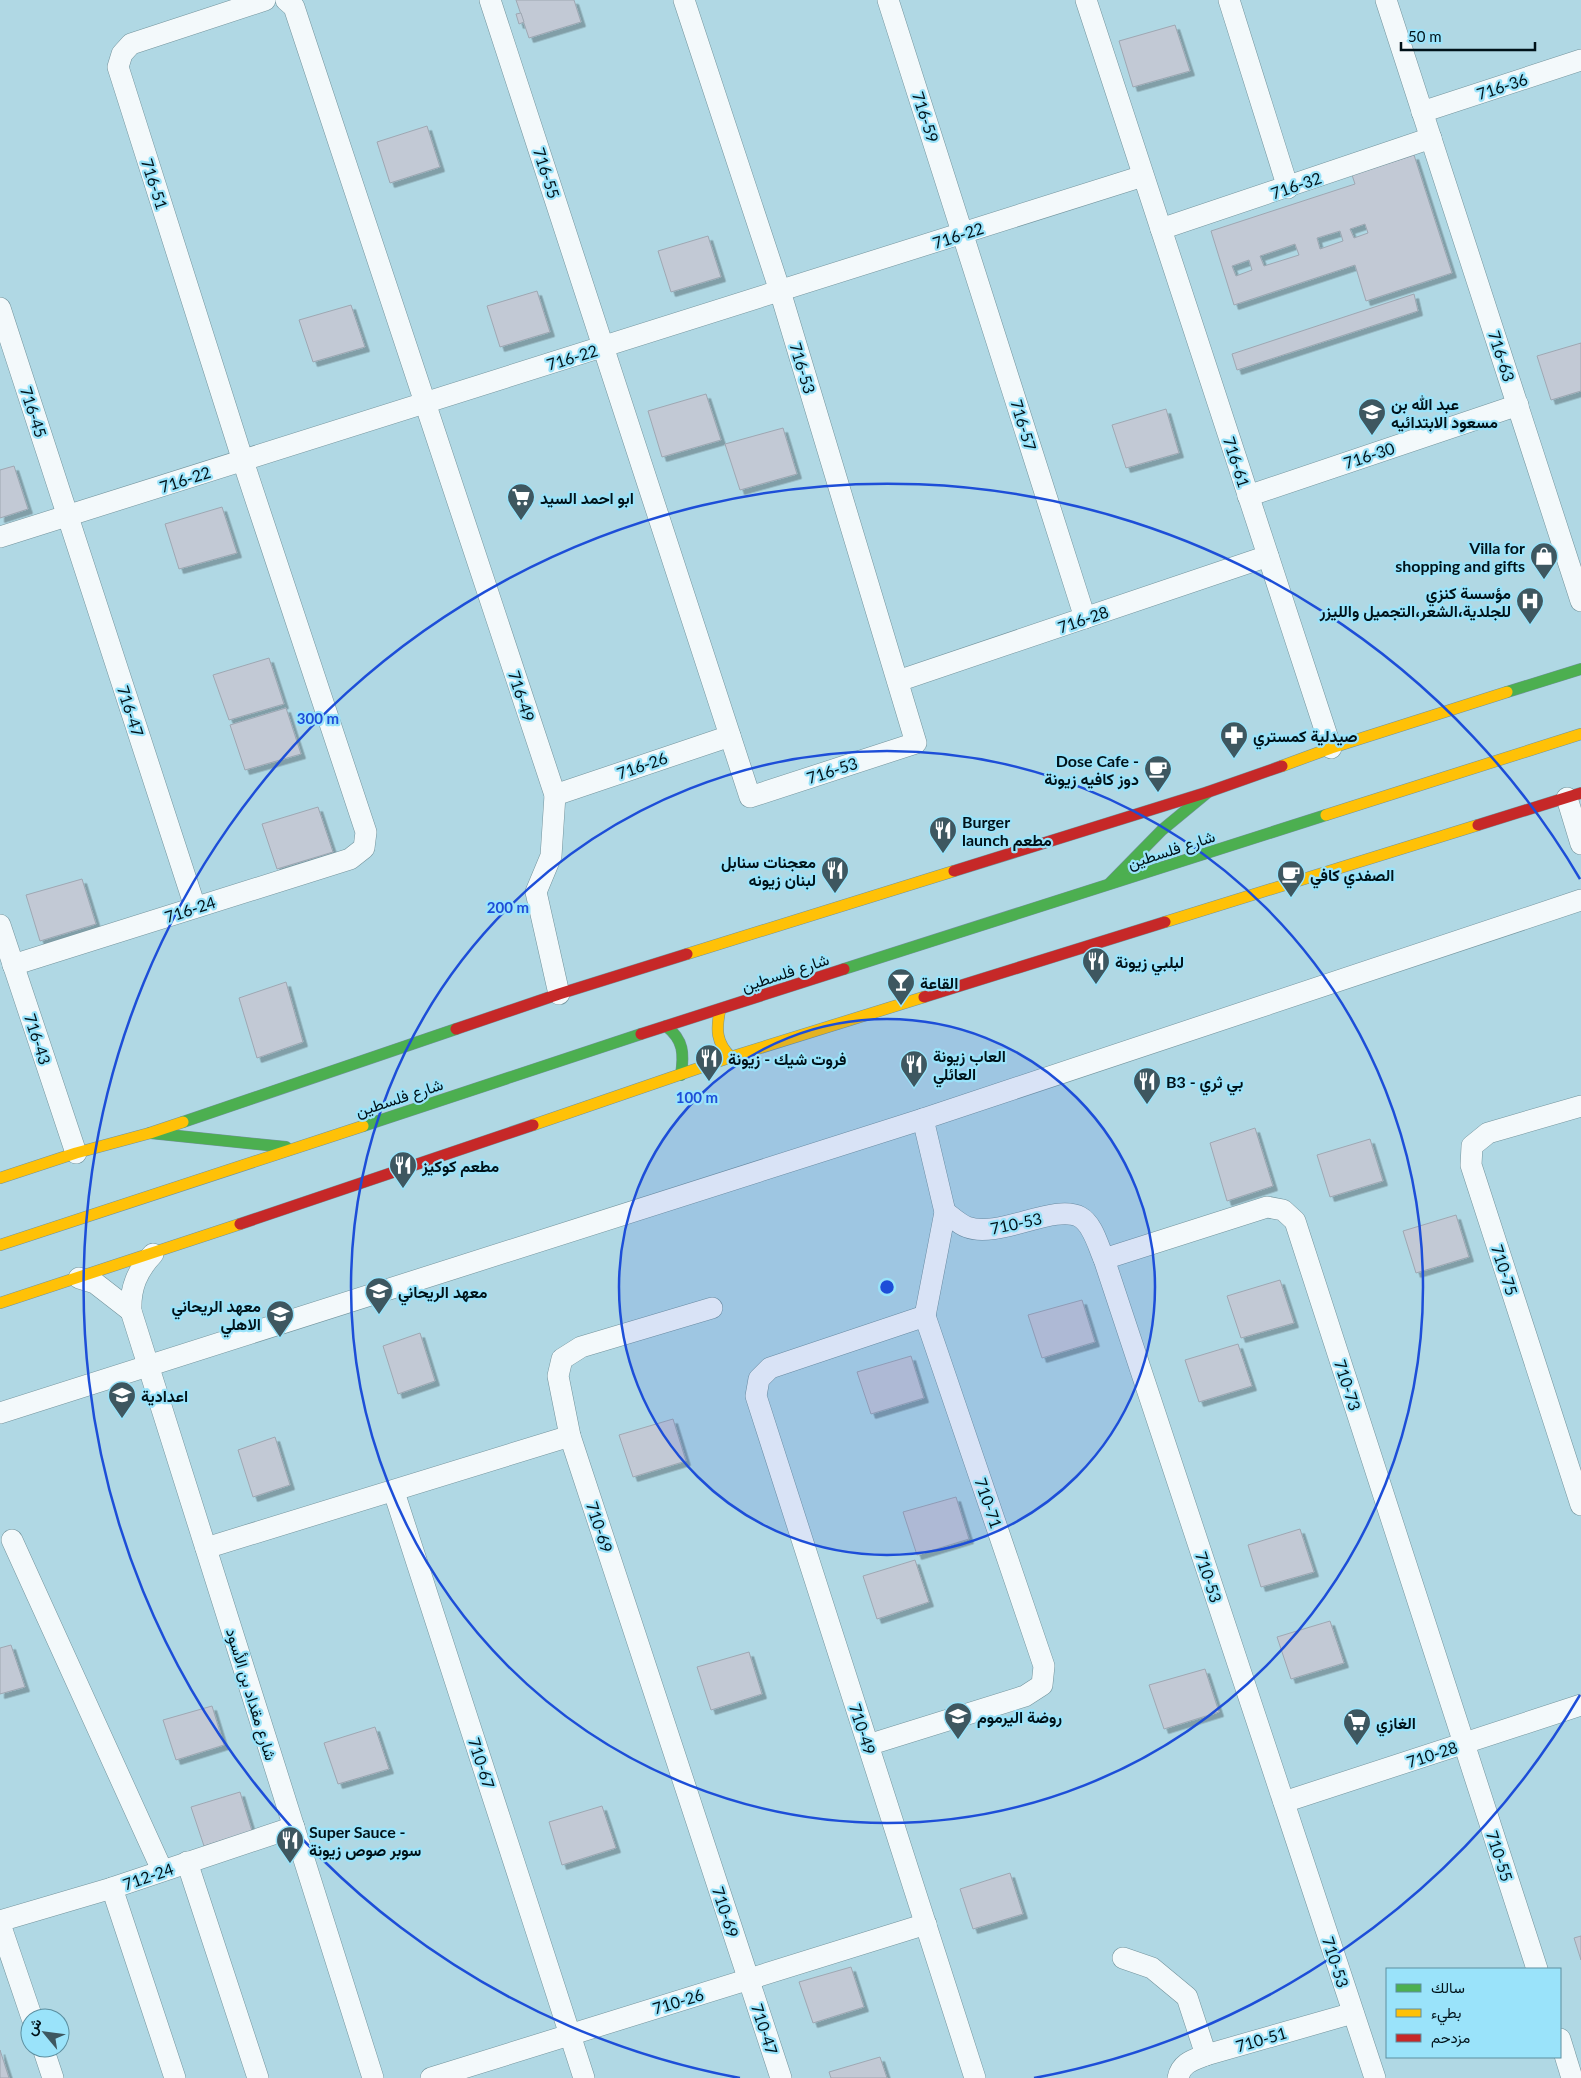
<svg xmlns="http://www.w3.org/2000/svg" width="1581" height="2078" viewBox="0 0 1581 2078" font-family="Lato,Vazirmatn,sans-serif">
<defs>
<filter id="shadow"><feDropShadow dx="4.5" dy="4.5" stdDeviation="0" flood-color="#0004"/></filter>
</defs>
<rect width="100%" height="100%" fill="#b0d8e4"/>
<g fill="#c2c9d5" stroke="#9ea7b2" fill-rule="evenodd" filter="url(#shadow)">
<path d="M516,0h58l7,22 -52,16z"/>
<path d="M521,13l3,9 -5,2 -3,-10z"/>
<path d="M1175,25l15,46 -57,16 -14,-46z"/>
<path d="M427,126l13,41 -50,16 -13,-41z"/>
<path d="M1414,155l38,118 -86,28 -11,-36 -121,40 -23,-74 144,-47 -3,-9zM1365,224l3,9 -14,5 -4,-9zM1340,231l3,10 -23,8 -3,-11zM1295,244l4,11 -35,11 -4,-10zM1249,260l3,10 -16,6 -4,-10z"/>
<path d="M708,236l13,41 -50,15 -13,-41z"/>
<path d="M537,291l13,41 -50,15 -13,-41z"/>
<path d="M1414,294l4,17 -181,59 -5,-16z"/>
<path d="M351,305l14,42 -52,15 -14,-42z"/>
<path d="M1581,343v48l-30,9 -14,-44z"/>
<path d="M706,394l15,46 -59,17 -14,-46z"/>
<path d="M1166,409l13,44 -53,15 -14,-43z"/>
<path d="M783,428l14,46 -57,16 -15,-46z"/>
<path d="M14,466l14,43 -28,9v-48z"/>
<path d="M222,507l15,46 -58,16 -14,-45z"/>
<path d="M269,658l15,46 -55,16 -16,-45z"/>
<path d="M286,708l15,46 -56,16 -15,-45z"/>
<path d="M318,807l15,45 -56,17 -15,-45z"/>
<path d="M82,879l14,45 -56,17 -14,-46z"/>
<path d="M286,982l17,60 -46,16 -18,-60z"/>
<path d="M1255,1128l18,58 -46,15 -17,-58z"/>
<path d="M1370,1139l13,42 -53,16 -13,-42z"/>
<path d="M1456,1215l13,42 -53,16 -13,-42z"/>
<path d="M1280,1280l14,43 -53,15 -14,-42z"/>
<path d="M1082,1300l13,42 -53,16 -14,-43z"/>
<path d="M420,1333l15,48 -37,13 -15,-48z"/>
<path d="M1238,1344l14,42 -53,16 -14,-42z"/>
<path d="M911,1356l13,42 -53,16 -14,-42z"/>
<path d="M673,1419l13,42 -53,16 -14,-42z"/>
<path d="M275,1437l15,48 -37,12 -15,-47z"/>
<path d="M956,1497l13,42 -52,16 -14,-43z"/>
<path d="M1300,1529l14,43 -53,15 -13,-42z"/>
<path d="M915,1560l14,42 -52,17 -14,-43z"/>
<path d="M1330,1621l14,42 -53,16 -14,-42z"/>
<path d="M11,1645l14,42 -25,7v-46z"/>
<path d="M749,1652l13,42 -51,16 -14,-43z"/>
<path d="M1205,1669l14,43 -55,17 -15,-44z"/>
<path d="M212,1706l12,39 -48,15 -13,-40z"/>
<path d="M375,1727l14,42 -51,15 -14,-41z"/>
<path d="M240,1792l12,39 -48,15 -13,-39z"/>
<path d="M602,1806l14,42 -54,17 -13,-43z"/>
<path d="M1010,1873l13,41 -50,15 -13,-40z"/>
<path d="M1581,1936v24l-7,-22z"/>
<path d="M851,1967l13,40 -51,16 -14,-41z"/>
<path d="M0,2050l9,28h-9z"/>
<path d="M880,2057l7,21h-56l-2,-6z"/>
</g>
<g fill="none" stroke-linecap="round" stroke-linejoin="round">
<g stroke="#72939c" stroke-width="22">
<g id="street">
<path d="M286,0l8,7 261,788 -4,61 -15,36 23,102"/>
<path d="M490,0l260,797 166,-54 -136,-452 -96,-291"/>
<path d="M888,0l197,618"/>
<path d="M1086,0l245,748"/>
<path d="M1229,0l59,188"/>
<path d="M1386,0l195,601"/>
<path d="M1422,112l159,-52"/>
<path d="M1161,229l270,-91"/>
<path d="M0,308l195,599"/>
<path d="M1248,496l270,-91"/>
<path d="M0,537l1143,-361"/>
<path d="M898,681l370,-125"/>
<path d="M555,795l175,-59"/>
<path d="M1567,798l14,46"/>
<path d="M0,925l76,228"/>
<path d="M13,965l337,-106 14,-11 2,-16 -123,-371 -125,-394 4,-13 9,-10 134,-44"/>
<path d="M1581,1106l-93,27 -16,13 -1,19 110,340"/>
<path d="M923,1119l22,93 -20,104"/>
<path d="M945,1212c7,5 14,12 22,15 31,12 88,-24 113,-10 13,7 18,29 24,42l271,819"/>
<path d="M153,1254c-16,17 -23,34 -22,57l242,767"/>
<path d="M1104,1259l163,-52 16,3 12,11 242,748"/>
<path d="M79,1278l16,5 36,28"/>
<path d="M0,1413l923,-294 658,-219"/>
<path d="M570,1436l-12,-60 4,-17 19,-12 131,-39"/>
<path d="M394,1492l190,586"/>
<path d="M12,1540l150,330"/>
<path d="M206,1548l364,-112 211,642"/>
<path d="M868,1745l157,-49 17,-11 2,-19 -119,-350 -155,52 -11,11 -3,17 219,682"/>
<path d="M1284,1802l297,-97"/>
<path d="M187,1862l71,216"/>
<path d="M112,1888l63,190"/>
<path d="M0,1921l112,-33 182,-61"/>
<path d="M0,1924l32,94"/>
<path d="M1123,1958l29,10 35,29 19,58"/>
<path d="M1560,2039l12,39"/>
<path d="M43,2048l10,30"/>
<path d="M431,2078l495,-154"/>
<path d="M1178,2078c3,-15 15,-18 28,-23l147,-42"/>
</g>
</g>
<g stroke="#72939c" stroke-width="12">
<g id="fast">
<path d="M1507,692l74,-23"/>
<path d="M1110,883l52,-53 46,-38"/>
<path d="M844,969l482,-154"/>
<path d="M666,1026c18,14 18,28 15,49"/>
<path d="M183,1122l273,-93"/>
<path d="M363,1126l278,-92"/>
<path d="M150,1133l136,14"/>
</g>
</g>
<g stroke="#72939c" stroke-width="12">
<g id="slow">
<path d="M1282,766l49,-18 176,-56"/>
<path d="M1326,815l255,-81"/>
<path d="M1165,922l313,-97"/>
<path d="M687,954l267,-83"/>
<path d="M720,1010c-4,19 -4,33 11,47"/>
<path d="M533,1125l198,-68 193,-60"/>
<path d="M0,1178l76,-25 74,-20 33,-11"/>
<path d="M0,1245l363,-119"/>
<path d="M0,1303l240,-79"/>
</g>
</g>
<g stroke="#72939c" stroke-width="12">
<g id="jam">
<path d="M1478,825l103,-32"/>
<path d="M954,871l254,-79 74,-26"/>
<path d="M924,997l241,-75"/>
<path d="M456,1029l103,-35 128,-40"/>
<path d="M641,1034l203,-65"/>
<path d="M240,1224l293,-99"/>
</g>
</g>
<use href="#street" stroke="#f3f9fb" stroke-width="21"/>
<use href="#fast" stroke="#4caf50" stroke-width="11"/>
<use href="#slow" stroke="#ffc107" stroke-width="11"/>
<use href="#jam" stroke="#c62828" stroke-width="11"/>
</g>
<circle cx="887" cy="1287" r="268" fill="#1d4ed8" fill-opacity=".12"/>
<g fill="none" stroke="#1d4ed8" stroke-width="2.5">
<circle cx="887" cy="1287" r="268"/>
<circle cx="887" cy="1287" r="536"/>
<path d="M1580 1695A804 804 0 0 1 1034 2078M740 2078A804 804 0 1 1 1580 879"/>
</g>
<defs>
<g id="school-pin" transform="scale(1.4375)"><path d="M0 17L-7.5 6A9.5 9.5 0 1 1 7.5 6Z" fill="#3e5760" stroke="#9ae3fa"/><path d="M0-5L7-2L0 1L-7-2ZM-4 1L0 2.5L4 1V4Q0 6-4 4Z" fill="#fff"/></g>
<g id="supermarket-pin" transform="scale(1.4375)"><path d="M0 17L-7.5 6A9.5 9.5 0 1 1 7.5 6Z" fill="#3e5760" stroke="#9ae3fa"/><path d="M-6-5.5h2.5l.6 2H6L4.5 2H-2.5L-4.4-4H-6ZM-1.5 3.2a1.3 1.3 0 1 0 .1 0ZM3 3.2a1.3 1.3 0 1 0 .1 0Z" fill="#fff"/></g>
<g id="shop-pin" transform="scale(1.4375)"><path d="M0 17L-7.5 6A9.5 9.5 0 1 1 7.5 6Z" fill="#3e5760" stroke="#9ae3fa"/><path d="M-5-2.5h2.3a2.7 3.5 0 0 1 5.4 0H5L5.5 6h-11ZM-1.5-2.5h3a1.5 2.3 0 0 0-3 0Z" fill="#fff"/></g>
<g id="hospital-pin" transform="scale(1.4375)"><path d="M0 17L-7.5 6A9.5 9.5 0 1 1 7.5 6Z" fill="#3e5760" stroke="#9ae3fa"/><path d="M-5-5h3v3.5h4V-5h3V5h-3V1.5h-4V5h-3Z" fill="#fff"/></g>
<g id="pharmacy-pin" transform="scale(1.4375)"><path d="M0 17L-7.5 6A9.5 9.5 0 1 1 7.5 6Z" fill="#3e5760" stroke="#9ae3fa"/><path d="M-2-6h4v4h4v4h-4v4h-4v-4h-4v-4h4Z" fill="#fff"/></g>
<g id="cafe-pin" transform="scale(1.4375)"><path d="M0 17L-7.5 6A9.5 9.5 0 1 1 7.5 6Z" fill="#3e5760" stroke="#9ae3fa"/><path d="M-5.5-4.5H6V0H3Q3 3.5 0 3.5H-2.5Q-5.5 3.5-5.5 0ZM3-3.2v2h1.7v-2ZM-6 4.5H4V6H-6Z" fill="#fff"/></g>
<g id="restaurant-pin" transform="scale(1.4375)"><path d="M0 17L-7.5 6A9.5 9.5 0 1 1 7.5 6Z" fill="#3e5760" stroke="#9ae3fa"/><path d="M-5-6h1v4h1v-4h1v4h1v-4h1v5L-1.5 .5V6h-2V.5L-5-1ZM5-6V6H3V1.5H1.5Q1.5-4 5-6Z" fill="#fff"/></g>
<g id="bar-pin" transform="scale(1.4375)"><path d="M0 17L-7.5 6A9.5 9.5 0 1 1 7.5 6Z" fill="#3e5760" stroke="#9ae3fa"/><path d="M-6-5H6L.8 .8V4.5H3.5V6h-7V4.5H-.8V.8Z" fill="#fff"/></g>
</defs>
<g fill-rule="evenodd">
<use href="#school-pin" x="1372" y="412"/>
<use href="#supermarket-pin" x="521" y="497"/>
<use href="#shop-pin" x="1544" y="556"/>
<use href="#hospital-pin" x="1530" y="601"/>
<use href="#pharmacy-pin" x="1234" y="735"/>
<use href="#cafe-pin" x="1158" y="769"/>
<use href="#restaurant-pin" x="943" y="830"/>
<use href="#restaurant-pin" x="835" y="870"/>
<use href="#cafe-pin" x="1291" y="874"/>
<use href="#restaurant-pin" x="1096" y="961"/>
<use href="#bar-pin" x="901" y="982"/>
<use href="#restaurant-pin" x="709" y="1058"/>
<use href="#restaurant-pin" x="914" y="1064"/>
<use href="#restaurant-pin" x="1147" y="1081"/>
<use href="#restaurant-pin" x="403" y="1165"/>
<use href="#school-pin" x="379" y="1291"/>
<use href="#school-pin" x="280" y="1314"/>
<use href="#school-pin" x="122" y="1395"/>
<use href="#school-pin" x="958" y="1716"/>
<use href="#supermarket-pin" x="1357" y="1722"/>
<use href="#restaurant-pin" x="290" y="1840"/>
</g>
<g text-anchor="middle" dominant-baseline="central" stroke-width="4.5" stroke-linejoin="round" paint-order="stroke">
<g font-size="16" fill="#001219" stroke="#9ae3fa">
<text transform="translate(1502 86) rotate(-18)">716-36</text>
<text transform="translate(926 117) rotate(72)">716-59</text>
<text transform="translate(547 173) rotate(72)">716-55</text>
<text transform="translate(155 184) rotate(72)">716-51</text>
<text transform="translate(1296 185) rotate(-19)">716-32</text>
<text transform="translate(958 235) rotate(-18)">716-22</text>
<text transform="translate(1502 356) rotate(72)">716-63</text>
<text transform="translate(572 357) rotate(-17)">716-22</text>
<text transform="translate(803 368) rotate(73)">716-53</text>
<text transform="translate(34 412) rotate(72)">716-45</text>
<text transform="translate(1024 425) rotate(73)">716-57</text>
<text transform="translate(1369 455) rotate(-18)">716-30</text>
<text transform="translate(1237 462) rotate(72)">716-61</text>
<text transform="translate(185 479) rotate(-18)">716-22</text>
<text transform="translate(1083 619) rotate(-19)">716-28</text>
<text transform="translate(522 696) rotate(72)">716-49</text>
<text transform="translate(131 711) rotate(72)">716-47</text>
<text transform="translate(642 765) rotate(-19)">716-26</text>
<text transform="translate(832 770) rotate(-18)">716-53</text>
<text transform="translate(1171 849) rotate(-18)">شارع فلسطين</text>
<text transform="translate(190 909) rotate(-18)">716-24</text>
<text transform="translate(785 972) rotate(-18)">شارع فلسطين</text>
<text transform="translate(38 1039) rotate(72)">716-43</text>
<text transform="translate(399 1097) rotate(-18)">شارع فلسطين</text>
<text transform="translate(1016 1223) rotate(-12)">710-53</text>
<text transform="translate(1505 1270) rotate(72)">710-75</text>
<text transform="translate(1348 1385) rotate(72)">710-73</text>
<text transform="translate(989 1503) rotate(71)">710-71</text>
<text transform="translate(600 1527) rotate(72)">710-69</text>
<text transform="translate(1209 1577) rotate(72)">710-53</text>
<text transform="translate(252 1694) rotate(73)">شارع مقداد بن الأسود</text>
<text transform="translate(863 1729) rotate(72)">710-49</text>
<text transform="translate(1432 1754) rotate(-18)">710-28</text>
<text transform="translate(482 1763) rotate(72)">710-67</text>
<text transform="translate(1500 1856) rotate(72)">710-55</text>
<text transform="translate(148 1876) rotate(-19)">712-24</text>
<text transform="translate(726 1912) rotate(72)">710-69</text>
<text transform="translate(1336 1962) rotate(72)">710-53</text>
<text transform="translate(678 2001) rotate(-17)">710-26</text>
<text transform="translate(765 2029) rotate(72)">710-47</text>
<text transform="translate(1261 2039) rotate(-16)">710-51</text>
</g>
<g font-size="16" font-weight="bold" fill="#001219" stroke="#9ae3fa" text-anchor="start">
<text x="1391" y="403">عبد الله بن<tspan x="1391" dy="18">مسعود الابتدائيه</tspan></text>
<text x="540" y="497">ابو احمد السيد</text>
<text x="1525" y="547" text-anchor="end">Villa for<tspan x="1525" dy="18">shopping and gifts</tspan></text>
<text x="1511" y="592" text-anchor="end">مؤسسة كنزي<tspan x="1511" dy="18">للجلدية،الشعر،التجميل والليزر</tspan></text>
<text x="1253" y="735">صيدلية كمستري</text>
<text x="1139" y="760" text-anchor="end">Dose Cafe -<tspan x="1139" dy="18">دوز كافيه زيونة</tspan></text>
<text x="962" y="821">Burger<tspan x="962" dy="18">launch مطعم</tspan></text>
<text x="816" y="861" text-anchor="end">معجنات سنابل<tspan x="816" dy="18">لبنان زيونه</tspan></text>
<text x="1310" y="874">الصفدي كافي</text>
<text x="1115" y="961">لبلبي زيونة</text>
<text x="920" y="982">القاعة</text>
<text x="933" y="1055">العاب زيونة<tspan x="933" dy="18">العائلي</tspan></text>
<text x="728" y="1058">فروت شيك - زيونة</text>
<text x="1166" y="1081">B3 - بي ثري</text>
<text x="422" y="1165">مطعم كوكيز</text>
<text x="398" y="1291">معهد الريحاني</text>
<text x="261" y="1305" text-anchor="end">معهد الريحاني<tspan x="261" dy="18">الاهلي</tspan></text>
<text x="141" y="1395">اعدادية</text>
<text x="977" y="1716">روضة اليرموم</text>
<text x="1376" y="1722">الغازي</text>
<text x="309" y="1831">Super Sauce -<tspan x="309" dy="18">سوبر صوص زيونة</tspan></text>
</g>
</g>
<circle cx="887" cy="1287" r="8" fill="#1d4ed8" stroke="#9ae3fa" stroke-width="2.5"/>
<g font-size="15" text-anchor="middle" font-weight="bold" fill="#1d4ed8" stroke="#9ae3fa" stroke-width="4.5" stroke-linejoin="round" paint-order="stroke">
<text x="318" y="724">300 m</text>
<text x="508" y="913">200 m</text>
<text x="697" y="1103">100 m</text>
</g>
<rect x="1386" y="1968" width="175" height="90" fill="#9ae3fa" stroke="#5c8fa0"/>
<rect x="1396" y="1984" width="25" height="8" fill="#4caf50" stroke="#5c8fa0"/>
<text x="1431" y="1993" font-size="15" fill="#001219">سالك</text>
<rect x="1396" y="2009" width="25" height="8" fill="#ffc107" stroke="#5c8fa0"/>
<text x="1431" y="2018" font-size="15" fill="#001219">بطيء</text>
<rect x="1396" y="2034" width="25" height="8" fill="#c62828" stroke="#5c8fa0"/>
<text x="1431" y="2043" font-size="15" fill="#001219">مزدحم</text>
<g transform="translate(45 2033) rotate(299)"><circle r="24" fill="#9ae3fa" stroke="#5c8fa0"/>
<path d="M0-4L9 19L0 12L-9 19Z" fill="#3e5760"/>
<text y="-8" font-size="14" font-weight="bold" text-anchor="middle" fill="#001219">ش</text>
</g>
<path d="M1401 42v8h134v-8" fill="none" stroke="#001219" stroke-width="2.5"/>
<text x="1408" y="42" font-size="15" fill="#001219" stroke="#9ae3fa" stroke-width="4" paint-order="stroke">50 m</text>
</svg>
